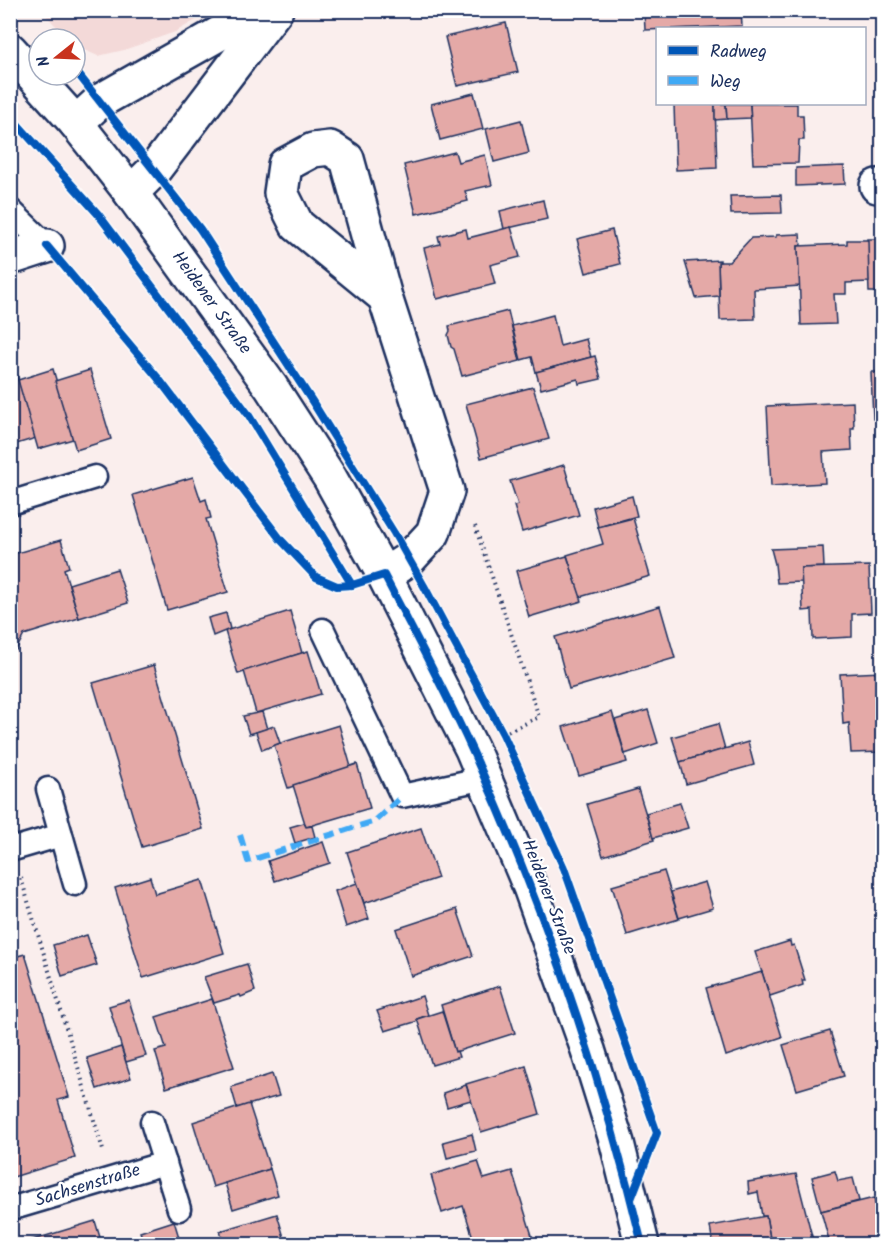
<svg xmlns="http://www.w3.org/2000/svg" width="893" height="1255" viewBox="0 0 893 1255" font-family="Kalam,sans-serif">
<rect width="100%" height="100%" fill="#faeeed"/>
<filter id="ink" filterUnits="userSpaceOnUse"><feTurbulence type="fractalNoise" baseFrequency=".0167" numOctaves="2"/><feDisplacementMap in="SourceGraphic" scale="12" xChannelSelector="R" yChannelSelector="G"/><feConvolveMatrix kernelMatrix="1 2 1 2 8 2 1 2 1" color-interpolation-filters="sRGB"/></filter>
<g filter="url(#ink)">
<path fill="#f3d9d8" d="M42,11h170l-37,21 -51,18 -26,6 -23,-10v-7h-7z"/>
<g fill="#e4a9a7" stroke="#1b2f5e" stroke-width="1.5">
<path d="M644,10h97l1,16 -97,4z"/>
<path d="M506,23l12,49 -61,14 -12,-49z"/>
<path d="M474,93l9,36 -43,11 -9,-36z"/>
<path d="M674,104h41l2,64 -41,2z"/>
<path d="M715,104h11l1,15 -12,1z"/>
<path d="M726,104h24l1,14 -24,1z"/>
<path d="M750,104h47v11h6l1,25h-5l-1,23 -45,1z"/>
<path d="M521,120l8,33 -35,9 -8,-33z"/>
<path d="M455,152l3,10 27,-7 7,30 -27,6 3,10 -52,13 -12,-49z"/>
<path d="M844,166l1,18 -49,2v-18z"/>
<path d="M781,195l1,18 -51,1 -1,-18z"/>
<path d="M543,200l4,19 -43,10 -4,-18z"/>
<path d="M511,227l9,30 -30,8 5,19 -58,15 -13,-51 16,-4 -2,-8 28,-7 2,9z"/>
<path d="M612,230l8,34 -34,9 -9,-34z"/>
<path d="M800,234l1,12h-3l2,40 -46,3 1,30 -35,1 -2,-58h11l22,-24 25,-1v-2z"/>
<path d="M867,239h15v53h-13z"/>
<path d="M847,240h21l1,42 -23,1v11h-12l2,30 -35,1 -3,-79 49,-2z"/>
<path d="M720,260v2h-2l1,34 -23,2 -11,-36z"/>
<path d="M508,311l12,50 -58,15 -8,-27 -3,-2 -3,-12 2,-4 -1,-5z"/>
<path d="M553,315l7,31 26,-7 5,18 -55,15 -4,-15 -11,3 -9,-34z"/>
<path d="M595,356l6,23 -22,5 -1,-5 -37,10 -5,-17z"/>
<path d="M15,369l21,69 -26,8v-76z"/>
<path d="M53,369l20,70 -35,10 -20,-69z"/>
<path d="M90,370l21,69 -35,11 -21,-69z"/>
<path d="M871,372h11v47h-9z"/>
<path d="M533,387l16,52 -68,19 -15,-54z"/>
<path d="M853,402l1,26h-3l1,22 -29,2 2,31 -54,3 -4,-80z"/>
<path d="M564,465l15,50 -57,17 -8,-26 4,-1 -8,-24z"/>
<path d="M193,477l8,24 5,-2 5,19 -5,1 22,73 -61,18 -34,-115z"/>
<path d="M632,496l5,20 -39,11 -5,-20z"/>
<path d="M633,518l17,58 -70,21 -13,-42 36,-11 -5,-17z"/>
<path d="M61,540l8,27 -5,2 15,49 -55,17 -8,15 -6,-3v-92z"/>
<path d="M823,547l1,20 -23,1 1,14 -25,1 -2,-19 -4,-15z"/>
<path d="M567,556l15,45 -53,16 -13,-46z"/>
<path d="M869,566l2,47 -19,1v23l-39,2 -1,-29 -9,1 -2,-43z"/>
<path d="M117,569l11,34 -49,15 -10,-34z"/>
<path d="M660,606l15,52 -106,31 -14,-52z"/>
<path d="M290,611l12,42 -64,21 -13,-43z"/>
<path d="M226,613l4,16 -17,7 -5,-18z"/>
<path d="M308,651l13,43 -65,19 -12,-42z"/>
<path d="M154,665l49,164 -61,18 -49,-164z"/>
<path d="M882,672v80l-31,1 -2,-30 -6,1 -3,-50z"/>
<path d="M648,710l10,33 -33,11 -10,-34z"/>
<path d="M262,712l5,17 -18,5 -6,-18z"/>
<path d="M612,712l15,50 -48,14 -16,-49z"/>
<path d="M718,724l7,25 -45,13 -8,-25z"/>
<path d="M339,725l12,42 -63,21 -14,-43z"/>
<path d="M274,726l6,17 -18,7 -6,-18z"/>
<path d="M748,742l6,23 -68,19 -6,-22z"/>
<path d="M357,764l13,44 -64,19 -13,-42z"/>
<path d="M10,787l8,26 -8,3z"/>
<path d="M638,789l16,51 -51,16 -16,-52z"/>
<path d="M680,803l8,25 -35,10 -7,-25z"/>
<path d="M878,806h4v28h-2z"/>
<path d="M304,823l2,4 6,-1 3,11 -20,6 -5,-16z"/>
<path d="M421,828l17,50 -74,25 -17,-51z"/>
<path d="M323,842l7,21 -55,18 -7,-20z"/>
<path d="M664,871l15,48 -52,16 -15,-49z"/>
<path d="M150,877l5,17 47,-14 22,73 -81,25 -28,-90z"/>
<path d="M705,882l8,26 -34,10 -8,-26z"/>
<path d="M357,883l12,36 -23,8 -11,-36z"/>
<path d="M457,909l16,47 -62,20 -15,-47z"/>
<path d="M87,935l10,30 -35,11 -9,-31z"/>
<path d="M790,941l1,5 3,-1 11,35h-3l1,5 -33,11 -15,-44z"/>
<path d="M10,946l4,11 11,-3 44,143 -11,3 17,58 -65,20z"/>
<path d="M247,964l8,27 -14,6 -1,-2 -26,8 -10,-26z"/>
<path d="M762,972l20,65 -56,19 -20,-68z"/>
<path d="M500,986l15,47 -60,19 -14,-47z"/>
<path d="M422,996l6,19 -11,4 1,2 -33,10 -8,-20z"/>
<path d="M212,999l22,68 -68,21 -11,-37 11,-3 -10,-31z"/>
<path d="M129,1000l17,56 -20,6 -17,-56z"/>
<path d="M442,1011l13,41 2,-1 2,6 -27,8 -15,-46z"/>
<path d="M830,1031l14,45 -47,14 -14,-45z"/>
<path d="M121,1047l10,31 -34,11 -10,-31z"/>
<path d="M526,1066l14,48 -59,18 -15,-48z"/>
<path d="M272,1074l7,22 -42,12 -6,-21z"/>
<path d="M466,1085l5,15 -24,7 -4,-14z"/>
<path d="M249,1104l21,65 -57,18 -20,-65z"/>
<path d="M472,1134l4,17 -29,7 -4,-16z"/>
<path d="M478,1161l6,18 28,-8 22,71 -9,2h-50l-12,-38 -21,7 -11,-38z"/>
<path d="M270,1169l8,26 -45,14 -8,-26z"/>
<path d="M835,1171l3,10 15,-3 6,23 -38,10 -9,-34z"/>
<path d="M796,1174l18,70h-43l-5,-28h-4l-4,-24 -9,2 -1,-12z"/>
<path d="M882,1195v37l-8,-34z"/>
<path d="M874,1198l8,34v12h-52l-9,-33z"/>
<path d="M277,1214l9,30h-62l-4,-13z"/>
<path d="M766,1216l5,28h-58l-3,-18z"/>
<path d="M95,1221l7,23h-75l-1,-2z"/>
<path d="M174,1221l7,23h-36l-5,-12z"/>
</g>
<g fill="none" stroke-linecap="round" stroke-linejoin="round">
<g stroke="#1b2f5e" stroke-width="27">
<g id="service">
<path d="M10,210l37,36"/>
<path d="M10,503l85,-26"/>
<path d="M323,630l79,166 83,-18"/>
<path d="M48,789l27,95"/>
<path d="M10,850l51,-15"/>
<path d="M152,1122l27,87"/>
<path d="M10,1209l155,-46"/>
</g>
</g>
<g stroke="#1b2f5e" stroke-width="38">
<g id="minor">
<path d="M877,186h5"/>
<path d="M10,258l37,-12"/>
<path d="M384,575l25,-16 24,-26 14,-42 -62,-194 -38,-138 -17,-11 -17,2 -28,15 -4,28 16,32 88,72"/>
</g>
</g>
<g stroke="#1b2f5e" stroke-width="38">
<path id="secondary" d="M10,50l66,73 55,70 140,194 59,91 54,97 88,174 58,138 58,163 29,93 25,101"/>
</g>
<g stroke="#1b2f5e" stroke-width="38">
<g id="trunk">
<path d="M76,123l24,-22 161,-91"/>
<path d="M131,193l23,-23 122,-160"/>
</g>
</g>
<g stroke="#1b2f5e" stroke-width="4" stroke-dasharray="1.5 4.5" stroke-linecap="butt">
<path d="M475,526l64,191 -34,16"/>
<path d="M21,878l82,272"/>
</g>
<use href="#service" stroke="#fff" stroke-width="22"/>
<use href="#minor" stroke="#fff" stroke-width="33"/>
<use href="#secondary" stroke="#fff" stroke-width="33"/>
<use href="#trunk" stroke="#fff" stroke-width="33"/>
<path stroke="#3fa9f5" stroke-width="6" stroke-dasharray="12 6" stroke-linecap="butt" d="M240,835l8,26 127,-40 27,-25"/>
<g stroke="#fff" stroke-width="11">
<g id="cycleway">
<path d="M75,70l125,159 112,172 82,132 30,53 79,148 61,134 93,265 -26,66"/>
<path d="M10,116l88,98 150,200 104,171"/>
<path d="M47,246l111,132 123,162 35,37 21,9 15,-1 32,-10c30,58 61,116 88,175 73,158 129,325 170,494"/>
</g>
</g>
<use href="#cycleway" stroke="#0057b8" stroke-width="8"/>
</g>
</g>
<g text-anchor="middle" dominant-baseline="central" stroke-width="4.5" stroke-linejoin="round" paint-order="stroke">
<g font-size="18" fill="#1b2f5e" stroke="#fff">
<text transform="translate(211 303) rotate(54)">Heidener Straße</text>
<text transform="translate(548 897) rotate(69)">Heidener Straße</text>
<text transform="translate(88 1186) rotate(-17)">Sachsenstraße</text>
</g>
</g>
<rect width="893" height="1255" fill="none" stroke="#fff" stroke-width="36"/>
<rect x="18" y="18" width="857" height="1219" fill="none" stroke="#1b2f5e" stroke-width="2" filter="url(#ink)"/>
<rect x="656" y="27" width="210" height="78" fill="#ffffff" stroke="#a4acbf" stroke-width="1.5"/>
<rect x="668" y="46" width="30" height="9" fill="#0057b8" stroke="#a4acbf" stroke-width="1.5"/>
<text x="710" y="57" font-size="18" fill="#1b2f5e">Radweg</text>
<rect x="668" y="76" width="30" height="9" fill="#3fa9f5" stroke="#a4acbf" stroke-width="1.5"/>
<text x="710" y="87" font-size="18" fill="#1b2f5e">Weg</text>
<g transform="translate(57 57) rotate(252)"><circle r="28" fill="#ffffff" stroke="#a4acbf" stroke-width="1.5"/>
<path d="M0-4.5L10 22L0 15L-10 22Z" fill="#c8321e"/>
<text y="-9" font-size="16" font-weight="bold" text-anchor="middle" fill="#1b2f5e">N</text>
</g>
</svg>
